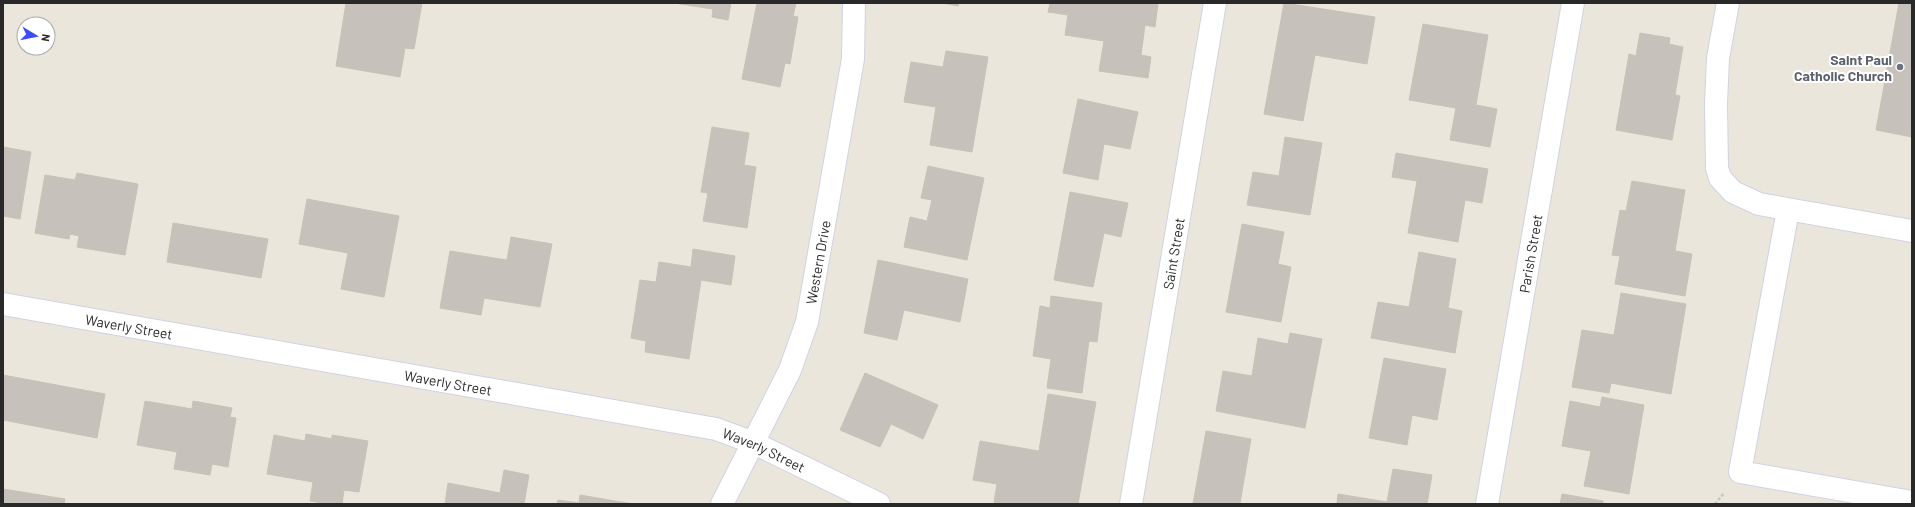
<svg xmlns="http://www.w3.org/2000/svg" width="1915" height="507" viewBox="0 0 1915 507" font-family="Barlow,sans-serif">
<rect width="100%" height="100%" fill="#ebe6db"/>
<g fill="#c6c2bb" stroke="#c6c2b5">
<path d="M346,3h76l-8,46 -9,-1 -5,29 -64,-11z"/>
<path d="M674,3h57l-3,17 -16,-3 1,-8z"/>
<path d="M757,3h39l-3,13 5,1 -8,47 -5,-1 -5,24 -38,-8z"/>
<path d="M942,3h17l-1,3z"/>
<path d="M1050,3h108l-3,24 -10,-2 -4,30 10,2 -3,21 -49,-7 5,-30 -39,-6 3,-20 -20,-3z"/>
<path d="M1284,3l91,14 -8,47 -52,-9 -12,66 -39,-7z"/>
<path d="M1899,3h13v134l-36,-7z"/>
<path d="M1423,24l65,11 -12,70 21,4 -7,38 -40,-7 6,-32 -47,-8z"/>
<path d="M1640,33l30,5 -1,6 14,3 -8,48 5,1 -8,44 -56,-10 13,-76 7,2z"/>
<path d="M946,51l42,6 -16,95 -42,-7 6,-38 -32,-5 7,-40 32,5z"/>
<path d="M1078,99l60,13 -8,37 -26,-5 -6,36 -35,-7z"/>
<path d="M712,127l37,6 -5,32 12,2 -9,61 -44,-7 5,-28 -7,-1z"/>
<path d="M1285,137l37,6 -12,72 -63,-10 6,-33 26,4z"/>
<path d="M3,147l28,5 -11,67 -17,-3z"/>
<path d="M1396,153l92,16 -6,34 -17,-3 -7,42 -50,-9 9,-52 -25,-4z"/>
<path d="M928,166l56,12 -17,82 -63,-13 6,-30 17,4 5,-21 -11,-2z"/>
<path d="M77,173l61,11 -13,71 -48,-8 2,-11 -9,-2 -1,5 -34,-6 10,-58 30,5z"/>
<path d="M1632,181l53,9 -10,61 17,3 -7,42 -70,-12 5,-28 -8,-1 8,-45 6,1z"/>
<path d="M1070,192l58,11 -7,34 -17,-4 -11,54 -39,-7z"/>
<path d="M307,199l92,17 -15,81 -43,-8 7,-36 -49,-9z"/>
<path d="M173,223l95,16 -7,39 -94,-16z"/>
<path d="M1242,224l42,8 -6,32 13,3 -10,55 -55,-10z"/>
<path d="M511,237l41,7 -12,63 -56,-9 -3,17 -41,-7 10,-57 57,9z"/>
<path d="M693,249l42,7 -4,29 -30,-5 -12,79 -44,-7 1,-11 -15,-3 9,-58 16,2 3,-20 32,5z"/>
<path d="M1419,252l37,7 -8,49 14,3 -7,42 -84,-15 7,-36 31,5z"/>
<path d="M878,260l90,19 -8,43 -56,-12 -7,30 -33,-7z"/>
<path d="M1621,293l65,11 -15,90 -60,-11 -2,10 -37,-6 10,-57 32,5z"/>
<path d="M1051,296l51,7 -5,39 -8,-1 -7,52 -35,-5 4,-29 -18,-3 7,-50 10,2z"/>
<path d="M1290,333l32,6 -17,89 -89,-17 7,-40 29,5 6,-38 30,6z"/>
<path d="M1384,358l62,11 -9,51 -25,-5 -5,30 -38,-7z"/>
<path d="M865,373l73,32 -15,34 -32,-15 -11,23 -40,-17z"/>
<path d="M3,375l102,19 -8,44 -94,-18z"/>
<path d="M1048,394l48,8 -18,102h-73l-11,-2 3,-18 -24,-4 7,-39 59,10z"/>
<path d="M1602,397l42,8 -15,89 -45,-8 7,-35 -29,-5 8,-45 30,6z"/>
<path d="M145,401l47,8 1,-8 39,7 -2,9 6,1 -8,49 -16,-3 -2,11 -36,-6 3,-17 -40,-7z"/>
<path d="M1206,431l45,8 -11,64 4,1h-51z"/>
<path d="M306,434l26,5v-4l36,6 -9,51 -15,-2 -2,14h-14l-18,-3 3,-19 -46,-8 7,-39 31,6z"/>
<path d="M1393,469l39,6 -5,29h-90l1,-10 49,8z"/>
<path d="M504,470l25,5 -5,29h-79l3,-21 52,10z"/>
<path d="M3,489l62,10 -1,5h-61z"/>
<path d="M1562,494l41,7v3h-43z"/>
<path d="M580,495l53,9h-76l1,-4 21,3z"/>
</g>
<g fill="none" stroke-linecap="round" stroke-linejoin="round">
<g stroke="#d0d2e2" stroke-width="24">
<g id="minor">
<path d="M1728,3l-10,55 -2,46 1,64 3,10 13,14 26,12 153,27"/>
<path d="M1788,210l-48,262 172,30"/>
<path id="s1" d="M3,304l713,125 38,14 125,61"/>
<path id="s2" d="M722,504l68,-134 17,-48 46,-263 1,-56"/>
<path id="s3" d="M1131,504l84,-501"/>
<path id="s4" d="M1487,504l86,-501"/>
</g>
</g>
<path stroke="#c7c7c7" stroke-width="2.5" stroke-dasharray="3 2" stroke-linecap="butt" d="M1715,504l9,-11"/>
<use href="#minor" stroke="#fff" stroke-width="22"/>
</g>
<circle fill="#6b7280" stroke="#fff" stroke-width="1.5" cx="1900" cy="67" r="4"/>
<g text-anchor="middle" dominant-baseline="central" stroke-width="4" stroke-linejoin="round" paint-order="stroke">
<g font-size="14" font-weight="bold" fill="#5b616d" stroke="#fff" text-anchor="end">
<text x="1892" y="59">Saint Paul<tspan x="1892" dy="16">Catholic Church</tspan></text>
</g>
<g font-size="14" fill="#292929" stroke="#fff">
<text stroke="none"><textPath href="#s3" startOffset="254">Saint Street</textPath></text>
<text stroke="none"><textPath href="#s4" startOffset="254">Parish Street</textPath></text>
<text stroke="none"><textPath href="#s2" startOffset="262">Western Drive</textPath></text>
<text stroke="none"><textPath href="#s1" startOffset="128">Waverly Street</textPath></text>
<text stroke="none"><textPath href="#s1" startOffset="452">Waverly Street</textPath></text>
<text stroke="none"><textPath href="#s1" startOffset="776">Waverly Street</textPath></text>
</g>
</g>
<rect width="1915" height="507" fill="none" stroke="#292929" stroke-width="8"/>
<g transform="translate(36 36) rotate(100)"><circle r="19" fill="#ffffff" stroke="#a9a9a9"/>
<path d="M0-3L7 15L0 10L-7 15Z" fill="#3d4df6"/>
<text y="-6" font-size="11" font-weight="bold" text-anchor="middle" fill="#292929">N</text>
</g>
</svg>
